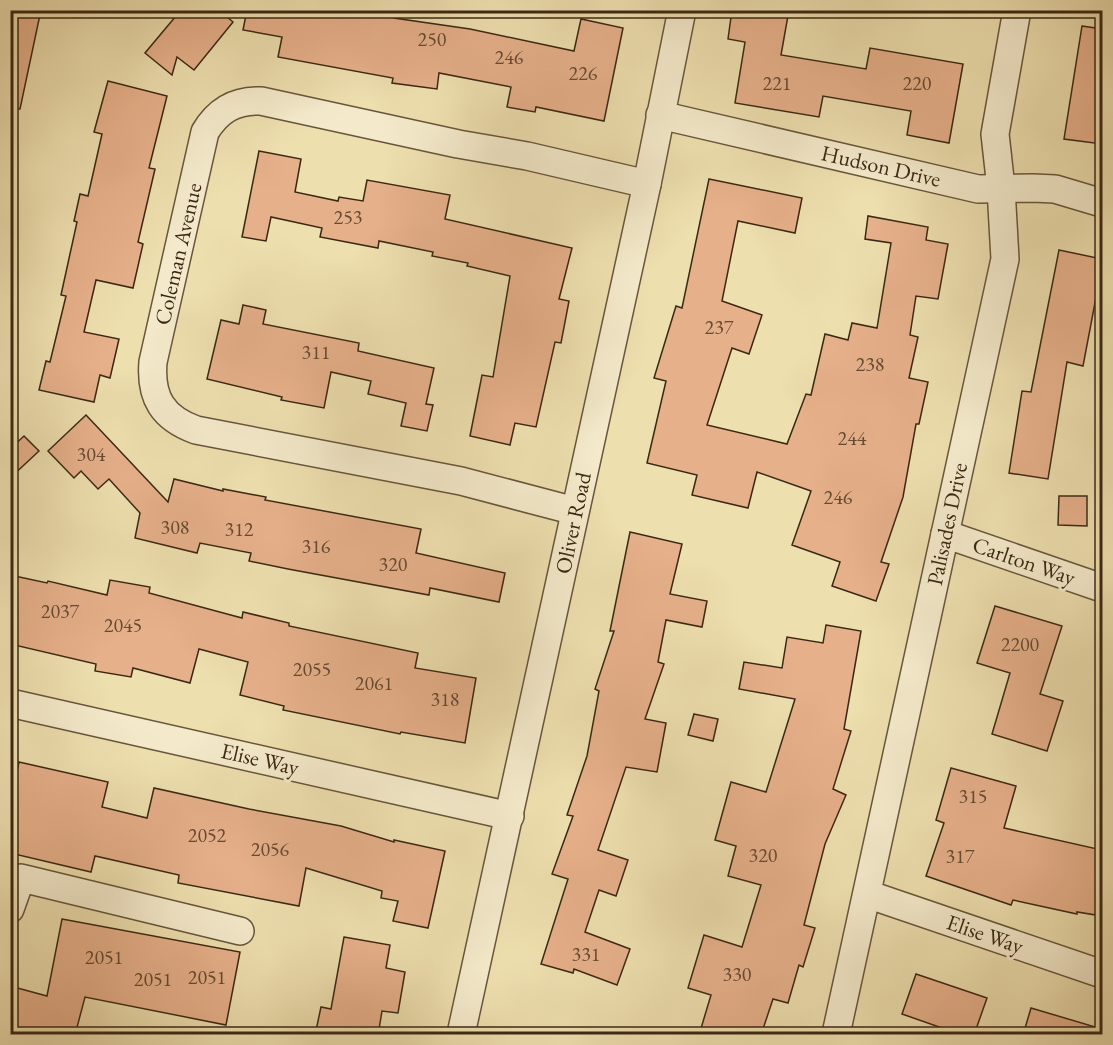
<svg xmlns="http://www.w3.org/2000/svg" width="1113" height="1045" viewBox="0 0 1113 1045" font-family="'EB Garamond',serif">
<rect width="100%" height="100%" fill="#eedfaf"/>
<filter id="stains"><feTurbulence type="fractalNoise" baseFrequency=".00333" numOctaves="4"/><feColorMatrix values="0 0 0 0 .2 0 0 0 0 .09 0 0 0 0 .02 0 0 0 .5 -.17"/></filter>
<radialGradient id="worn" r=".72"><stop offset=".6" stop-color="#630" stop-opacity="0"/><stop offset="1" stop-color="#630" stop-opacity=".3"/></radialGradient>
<g fill="#e6b08a" stroke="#3b2814" stroke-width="1.5">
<path d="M13,10h28l-21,99 -10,-1v-83z"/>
<path d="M181,10h38l14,12 -39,48 -17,-13 -5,18 -27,-22z"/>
<path d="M247,10h125l22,5v3l76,11 104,22 7,-32 42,9 -19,93 -68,-14 -1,5 -28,-5 4,-20 -72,-14 -2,16 -45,-6 1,-5 -115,-21 4,-20 -39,-7z"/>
<path d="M732,10h57l-8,45 85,14 4,-21 93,16 -14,79 -42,-8 4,-24 -88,-15 -4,21 -84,-14 10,-61 -17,-3z"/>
<path d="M1082,26l20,3v115l-38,-5z"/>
<path d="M108,81l59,15 -18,72 6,1 -17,73 5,2 -10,44 -37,-8 -12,52 35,7 -9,39 -10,-3 -6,27 -55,-12 7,-29 4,1 16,-66 -5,-1 16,-73 -3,-1 6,-27 8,2 14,-62 -8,-2z"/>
<path d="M259,151l42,8 -6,33 43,9 1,-4 24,4 4,-21 83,15 -5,24 127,29 -13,51 10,2 -8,42 -6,-1 -19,85 -21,-4 -5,22 -40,-9 12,-61 11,2 17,-101 -43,-10 1,-3 -36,-7 1,-4 -54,-11 -1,7 -58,-11 2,-9 -51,-11 -5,24 -24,-4z"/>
<path d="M709,179l93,19 -7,35 -57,-12 -16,80 40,14 -13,39 -17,-6 -25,77 80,19 19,-50 5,1 14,-61 23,6 4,-17 25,5 14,-85 -26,-4 3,-23 60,11 -2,13 22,4 -10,55 -22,-3 -6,39 8,2 -9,41 19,4 -9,42h-3l-13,73 -22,65 8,2 -13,37 -44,-15 8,-24 -48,-17 19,-54 -54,-19 -9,36 -56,-13 5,-20 -50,-12 19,-82 -12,-3 22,-72 6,2z"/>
<path d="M1059,250l43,9v7l-19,100 -16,-4 -19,117 -39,-6 13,-82 9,1z"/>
<path d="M243,305l23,5 -3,14 96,19 -1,8 76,17 -8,36 7,1 -6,26 -26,-5 5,-23 -38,-9 3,-13 -40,-9 -7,36 -43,-8 1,-3 -75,-18 14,-59 18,4z"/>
<path d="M86,415l82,87 6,-23 49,12v-2l43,8 -1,3 156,29 -5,24 89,20 -6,29 -69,-14 -1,7 -141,-26 -39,-8 2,-8 -51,-10 -3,10 -62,-15 5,-25 -31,-34 -11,10 -17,-18 -7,7 -26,-27z"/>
<path d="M24,436l15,15 -29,27v-29z"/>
<path d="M1059,496h28v30l-29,-1z"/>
<path d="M630,532l52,12 -12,50 37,7 -5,26 -36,-7 -8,42 6,2 -19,55 21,4 -9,49 -31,-5 -28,83 30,10 -12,36 -17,-6 -14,42 45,17 -13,36 -43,-16 -1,4 -32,-9 27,-85 -16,-5 21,-58 -6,-1 20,-59 12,-65 -4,-2 19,-58h-4z"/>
<path d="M10,575l37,8 1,-2 59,14 3,-15 40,7 -1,6 93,25 1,-6 46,11v3l129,27 -3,15 61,10 -11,65 -64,-11 -1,2 -117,-24 1,-4 -44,-11 8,-33 -49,-13 -9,34 -57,-15 -2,9 -36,-6 1,-7 -86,-20z"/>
<path d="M995,606l67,20 -22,68 23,7 -16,50 -55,-17 18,-61 -33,-10z"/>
<path d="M826,625l35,6 -17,98 7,2 -18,58 13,6 -21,49 -21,81 11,3 -12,39 -4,-2 -11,38 -15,-4 -12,36h-62l12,-40 -23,-7 16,-53 38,12 19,-62 -33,-9 8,-30 -21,-6 16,-58 35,10 29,-93 -56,-10 5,-27 38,6 5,-31 36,6z"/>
<path d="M694,714l24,5 -5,22 -25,-6z"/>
<path d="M19,762l89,20 -6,25 45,11 7,-30 95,21 92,17 53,16v-2l51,11 -17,77 -35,-7 5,-20 -17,-3 1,-7 -76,-23 -7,38 -121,-23 1,-8 -84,-19 -4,16 -81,-19v-22l5,-21 -5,-1v-7z"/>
<path d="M951,768l65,18 -12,42 98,22v66l-25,-4v2l-64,-14 -2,5 -85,-29 18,-53 -8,-3z"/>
<path d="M62,919l178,33 -14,73 -141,-28 -10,38h-65v-49l37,10z"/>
<path d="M344,937l46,8 -4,23 19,4 -7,41 -16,-2 -4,24h-63l6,-28 10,2z"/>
<path d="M916,974l71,24 -13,37h-12l-60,-21z"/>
<path d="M1031,1008l71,21v6h-79z"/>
</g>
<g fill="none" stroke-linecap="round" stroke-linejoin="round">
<g stroke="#68563b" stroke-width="30">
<g id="minor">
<path d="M660,115l318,74 55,-1 22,1 47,14"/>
<path d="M575,511l-114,-30 -265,-51c-33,-12 -46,-32 -43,-68l52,-230c13,-22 30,-32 56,-31l197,43 69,12 120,28"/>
<path d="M945,534l157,54"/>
<path d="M10,703l500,113"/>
<path d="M867,894l235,80"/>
<path d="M10,909l11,-31 219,53"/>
<path d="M461,1034l186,-850 35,-174"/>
<path d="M836,1034l169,-775 -4,-71 -6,-54 22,-124"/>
</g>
</g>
<use href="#minor" stroke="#f4eacb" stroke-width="27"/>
</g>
<g text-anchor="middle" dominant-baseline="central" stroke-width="6" stroke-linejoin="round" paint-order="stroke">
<g font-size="20" fill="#664a32">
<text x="432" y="39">250</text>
<text x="509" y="57">246</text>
<text x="583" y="73">226</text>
<text x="777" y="83">221</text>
<text x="917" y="83">220</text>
<text x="348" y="217">253</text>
<text x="719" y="327">237</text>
<text x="316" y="352">311</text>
<text x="870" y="364">238</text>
<text x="852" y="438">244</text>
<text x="91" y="454">304</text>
<text x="838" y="497">246</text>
<text x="175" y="527">308</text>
<text x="239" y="529">312</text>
<text x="316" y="546">316</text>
<text x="393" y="564">320</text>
<text x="60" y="611">2037</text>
<text x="123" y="625">2045</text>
<text x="1020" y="644">2200</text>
<text x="312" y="669">2055</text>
<text x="374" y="683">2061</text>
<text x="445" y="699">318</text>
<text x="973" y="796">315</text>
<text x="207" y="835">2052</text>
<text x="270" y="849">2056</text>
<text x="763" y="855">320</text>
<text x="960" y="856">317</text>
<text x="586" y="954">331</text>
<text x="104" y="957">2051</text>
<text x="737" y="974">330</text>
<text x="207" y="977">2051</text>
<text x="153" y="979">2051</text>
</g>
<g font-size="22" fill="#3b2814" stroke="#f4eacb">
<text transform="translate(881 166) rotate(13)">Hudson Drive</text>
<text transform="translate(178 254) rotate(-77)">Coleman Avenue</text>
<text transform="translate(573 523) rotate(-78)">Oliver Road</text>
<text transform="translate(947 524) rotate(-78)">Palisades Drive</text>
<text transform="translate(1024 561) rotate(19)">Carlton Way</text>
<text transform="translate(260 759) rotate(13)">Elise Way</text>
<text transform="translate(985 934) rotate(19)">Elise Way</text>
</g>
</g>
<rect width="1113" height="1045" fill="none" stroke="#eedfaf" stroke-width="36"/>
<rect x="12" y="12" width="1089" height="1021" fill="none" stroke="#3b2814" stroke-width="3"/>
<rect x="18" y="18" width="1077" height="1009" fill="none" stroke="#3b2814" stroke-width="1.5"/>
<rect width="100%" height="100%" filter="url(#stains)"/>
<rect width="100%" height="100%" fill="url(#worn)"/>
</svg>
